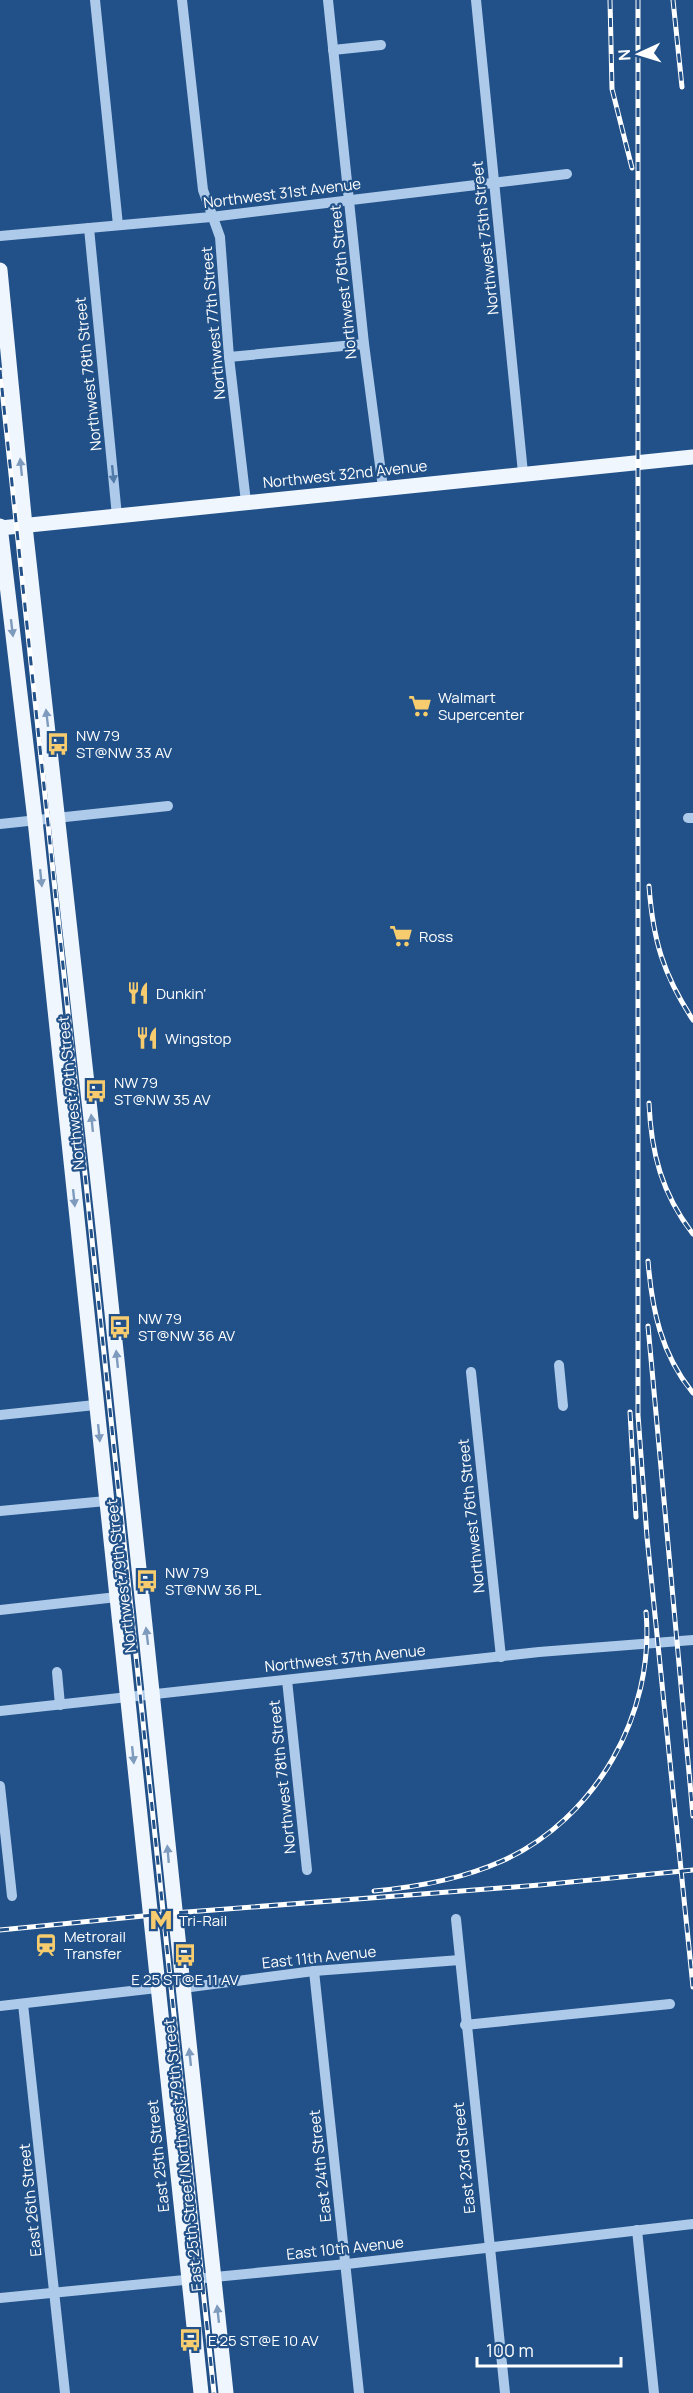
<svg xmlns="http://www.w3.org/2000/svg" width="693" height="2393" viewBox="0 0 693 2393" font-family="Manrope,sans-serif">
<rect width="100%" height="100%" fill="#215188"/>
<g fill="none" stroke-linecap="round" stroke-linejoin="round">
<g stroke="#adcaea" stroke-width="10">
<path d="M95,0l23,225"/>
<path d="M182,0l21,190 17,47 9,120 17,145"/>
<path d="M328,0l36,344 19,144"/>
<path d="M476,0l47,473"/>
<path d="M333,50l48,-5"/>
<path d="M89,228l28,288"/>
<path d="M0,236l211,-19 356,-43"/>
<path d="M229,357l135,-13"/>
<path d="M688,818h5"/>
<path d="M0,824l168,-18"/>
<path d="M559,1365l4,41"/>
<path d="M471,1372l30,285"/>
<path d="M0,1415l95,-10"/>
<path d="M0,1511l106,-10"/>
<path d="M0,1610l117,-13"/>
<path d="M57,1672l3,33"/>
<path d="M287,1680l20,190"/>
<path d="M0,1711l539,-59 154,-12"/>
<path d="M0,1786l12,110"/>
<path d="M456,1919l49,474"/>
<path d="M314,1971l45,422"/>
<path d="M183,1988l131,-17 146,-11"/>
<path d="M23,2004l42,389"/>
<path d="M0,2006l157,-18"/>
<path d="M465,2025l205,-21"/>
<path d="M637,2230l17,163"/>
<path d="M0,2298l347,-34 346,-40"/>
</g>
<g stroke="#f0f6fe" stroke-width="15">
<path d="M0,270l25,256 77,692 124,1175"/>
<path d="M0,526l35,294 166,1573"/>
<path d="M0,528l693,-71"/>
</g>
<g stroke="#fff" stroke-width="5">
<g id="rail">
<path d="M610,0l2,89 20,79"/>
<path d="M638,0v1415l9,122 46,450"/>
<path d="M673,0l9,87"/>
<path d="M0,370l214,2023"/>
<path d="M649,886c4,54 14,88 44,134"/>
<path d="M649,1103c2,50 13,91 44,131"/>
<path d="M648,1261c4,49 13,93 45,132"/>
<path d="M648,1326l45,490"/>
<path d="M630,1412l6,105"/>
<path d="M374,1891c44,-4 88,-12 128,-30 94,-42 153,-147 144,-249"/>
<path d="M0,1930l174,-17 366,-28 153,-15"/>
</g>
</g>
<use href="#rail" stroke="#215188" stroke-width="3" stroke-dasharray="9" stroke-linecap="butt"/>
</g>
<defs><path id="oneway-solid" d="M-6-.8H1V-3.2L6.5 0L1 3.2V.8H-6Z" transform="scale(1.5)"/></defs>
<g fill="#7e9bbd">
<use href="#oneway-solid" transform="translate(21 467) rotate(-96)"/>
<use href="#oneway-solid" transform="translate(12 628) rotate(83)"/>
<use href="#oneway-solid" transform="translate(47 718) rotate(-97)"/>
<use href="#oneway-solid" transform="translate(41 878) rotate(84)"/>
<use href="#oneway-solid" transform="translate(92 1123) rotate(-96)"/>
<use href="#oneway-solid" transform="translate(74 1198) rotate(84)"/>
<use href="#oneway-solid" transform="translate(117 1359) rotate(-96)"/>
<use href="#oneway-solid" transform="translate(99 1433) rotate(84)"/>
<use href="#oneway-solid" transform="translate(147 1636) rotate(-97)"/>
<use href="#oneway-solid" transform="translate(133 1755) rotate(84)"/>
<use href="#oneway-solid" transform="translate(168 1854) rotate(-95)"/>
<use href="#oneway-solid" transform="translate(190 2057) rotate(-96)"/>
<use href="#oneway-solid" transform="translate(218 2314) rotate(-96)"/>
</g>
<use fill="#527baa" href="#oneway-solid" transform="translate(113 474) rotate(84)"/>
<defs>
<g id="supermarket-bare" transform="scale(1.8)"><path d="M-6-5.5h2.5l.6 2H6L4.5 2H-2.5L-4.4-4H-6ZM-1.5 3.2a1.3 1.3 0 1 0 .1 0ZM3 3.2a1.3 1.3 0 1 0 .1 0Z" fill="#f6cc6e" stroke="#215188" stroke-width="2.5" paint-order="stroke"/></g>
<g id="bus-bare" transform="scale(1.8)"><path d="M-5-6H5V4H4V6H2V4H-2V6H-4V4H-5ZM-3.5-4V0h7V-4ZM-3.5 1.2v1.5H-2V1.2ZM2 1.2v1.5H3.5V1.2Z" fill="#f6cc6e" stroke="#215188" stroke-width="2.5" paint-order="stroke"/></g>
<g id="restaurant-bare" transform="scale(1.8)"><path d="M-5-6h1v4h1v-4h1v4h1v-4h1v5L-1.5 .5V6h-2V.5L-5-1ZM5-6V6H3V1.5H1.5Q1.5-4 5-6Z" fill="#f6cc6e" stroke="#215188" stroke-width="2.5" paint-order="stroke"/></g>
<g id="metro-bare" transform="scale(1.8)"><path d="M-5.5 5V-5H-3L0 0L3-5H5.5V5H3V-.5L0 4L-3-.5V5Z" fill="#f6cc6e" stroke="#215188" stroke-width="2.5" paint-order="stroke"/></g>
<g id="station-bare" transform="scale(1.8)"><path d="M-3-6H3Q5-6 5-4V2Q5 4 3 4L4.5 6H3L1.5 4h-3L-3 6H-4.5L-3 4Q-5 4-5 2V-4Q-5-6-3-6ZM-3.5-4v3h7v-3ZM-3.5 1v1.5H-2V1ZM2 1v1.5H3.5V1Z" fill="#f6cc6e" stroke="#215188" stroke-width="2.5" paint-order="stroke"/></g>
</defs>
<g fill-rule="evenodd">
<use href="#supermarket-bare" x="420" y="706"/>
<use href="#bus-bare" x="58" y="744"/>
<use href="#supermarket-bare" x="401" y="936"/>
<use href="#restaurant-bare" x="138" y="993"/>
<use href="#restaurant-bare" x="147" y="1038"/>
<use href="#bus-bare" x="96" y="1091"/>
<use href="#bus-bare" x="120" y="1327"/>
<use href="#bus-bare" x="147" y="1581"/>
<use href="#metro-bare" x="161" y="1920"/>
<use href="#station-bare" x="46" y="1945"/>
<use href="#bus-bare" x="185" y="1955"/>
<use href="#bus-bare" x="190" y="2340"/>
</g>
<g text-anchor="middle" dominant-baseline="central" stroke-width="4.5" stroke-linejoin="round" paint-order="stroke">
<g font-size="15" fill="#fff" stroke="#215188">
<text transform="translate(282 193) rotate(-7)">Northwest 31st Avenue</text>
<text transform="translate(485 238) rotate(-96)">Northwest 75th Street</text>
<text transform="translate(343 282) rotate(-96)">Northwest 76th Street</text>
<text transform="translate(213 323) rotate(-95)">Northwest 77th Street</text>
<text transform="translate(88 374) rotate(-96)">Northwest 78th Street</text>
<text transform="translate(345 474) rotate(-6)">Northwest 32nd Avenue</text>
<text transform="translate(71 1093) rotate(-96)">Northwest 79th Street</text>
<text transform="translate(471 1516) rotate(-96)">Northwest 76th Street</text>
<text transform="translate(121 1576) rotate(-97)">Northwest 79th Street</text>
<text transform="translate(345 1658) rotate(-6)">Northwest 37th Avenue</text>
<text transform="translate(282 1777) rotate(-96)">Northwest 78th Street</text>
<text transform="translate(319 1957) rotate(-6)">East 11th Avenue</text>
<text transform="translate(183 2155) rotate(-96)">East 25th Street/Northwest 79th Street</text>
<text transform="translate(158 2156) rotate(-96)">East 25th Street</text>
<text transform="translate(464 2158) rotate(-96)">East 23rd Street</text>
<text transform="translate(320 2166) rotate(-96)">East 24th Street</text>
<text transform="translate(30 2200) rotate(-96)">East 26th Street</text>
<text transform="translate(345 2248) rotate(-6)">East 10th Avenue</text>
</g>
<g font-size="15" fill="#fff" stroke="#215188" text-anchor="start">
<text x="438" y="697">Walmart<tspan x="438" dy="17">Supercenter</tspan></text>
<text x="76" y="735">NW 79<tspan x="76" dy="17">ST@NW 33 AV</tspan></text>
<text x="419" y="936">Ross</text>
<text x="156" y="993">Dunkin'</text>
<text x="165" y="1038">Wingstop</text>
<text x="114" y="1082">NW 79<tspan x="114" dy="17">ST@NW 35 AV</tspan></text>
<text x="138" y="1318">NW 79<tspan x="138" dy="17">ST@NW 36 AV</tspan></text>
<text x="165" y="1572">NW 79<tspan x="165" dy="17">ST@NW 36 PL</tspan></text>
<text x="179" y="1920">Tri-Rail</text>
<text x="64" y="1936">Metrorail<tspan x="64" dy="17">Transfer</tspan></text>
<text x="185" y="1979" text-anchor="middle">E 25 ST@E 11 AV</text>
<text x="208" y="2340">E 25 ST@E 10 AV</text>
</g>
</g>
<g transform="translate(639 54) rotate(266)" stroke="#215188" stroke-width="4.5" paint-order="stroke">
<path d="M0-4.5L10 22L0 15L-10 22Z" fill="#ffffff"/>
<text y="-9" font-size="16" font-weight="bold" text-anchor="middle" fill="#ffffff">N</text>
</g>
<path d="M477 2357v9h144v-9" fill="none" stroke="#ffffff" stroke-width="3"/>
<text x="486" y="2357" font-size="18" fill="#ffffff" stroke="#215188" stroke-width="4.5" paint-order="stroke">100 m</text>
</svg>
